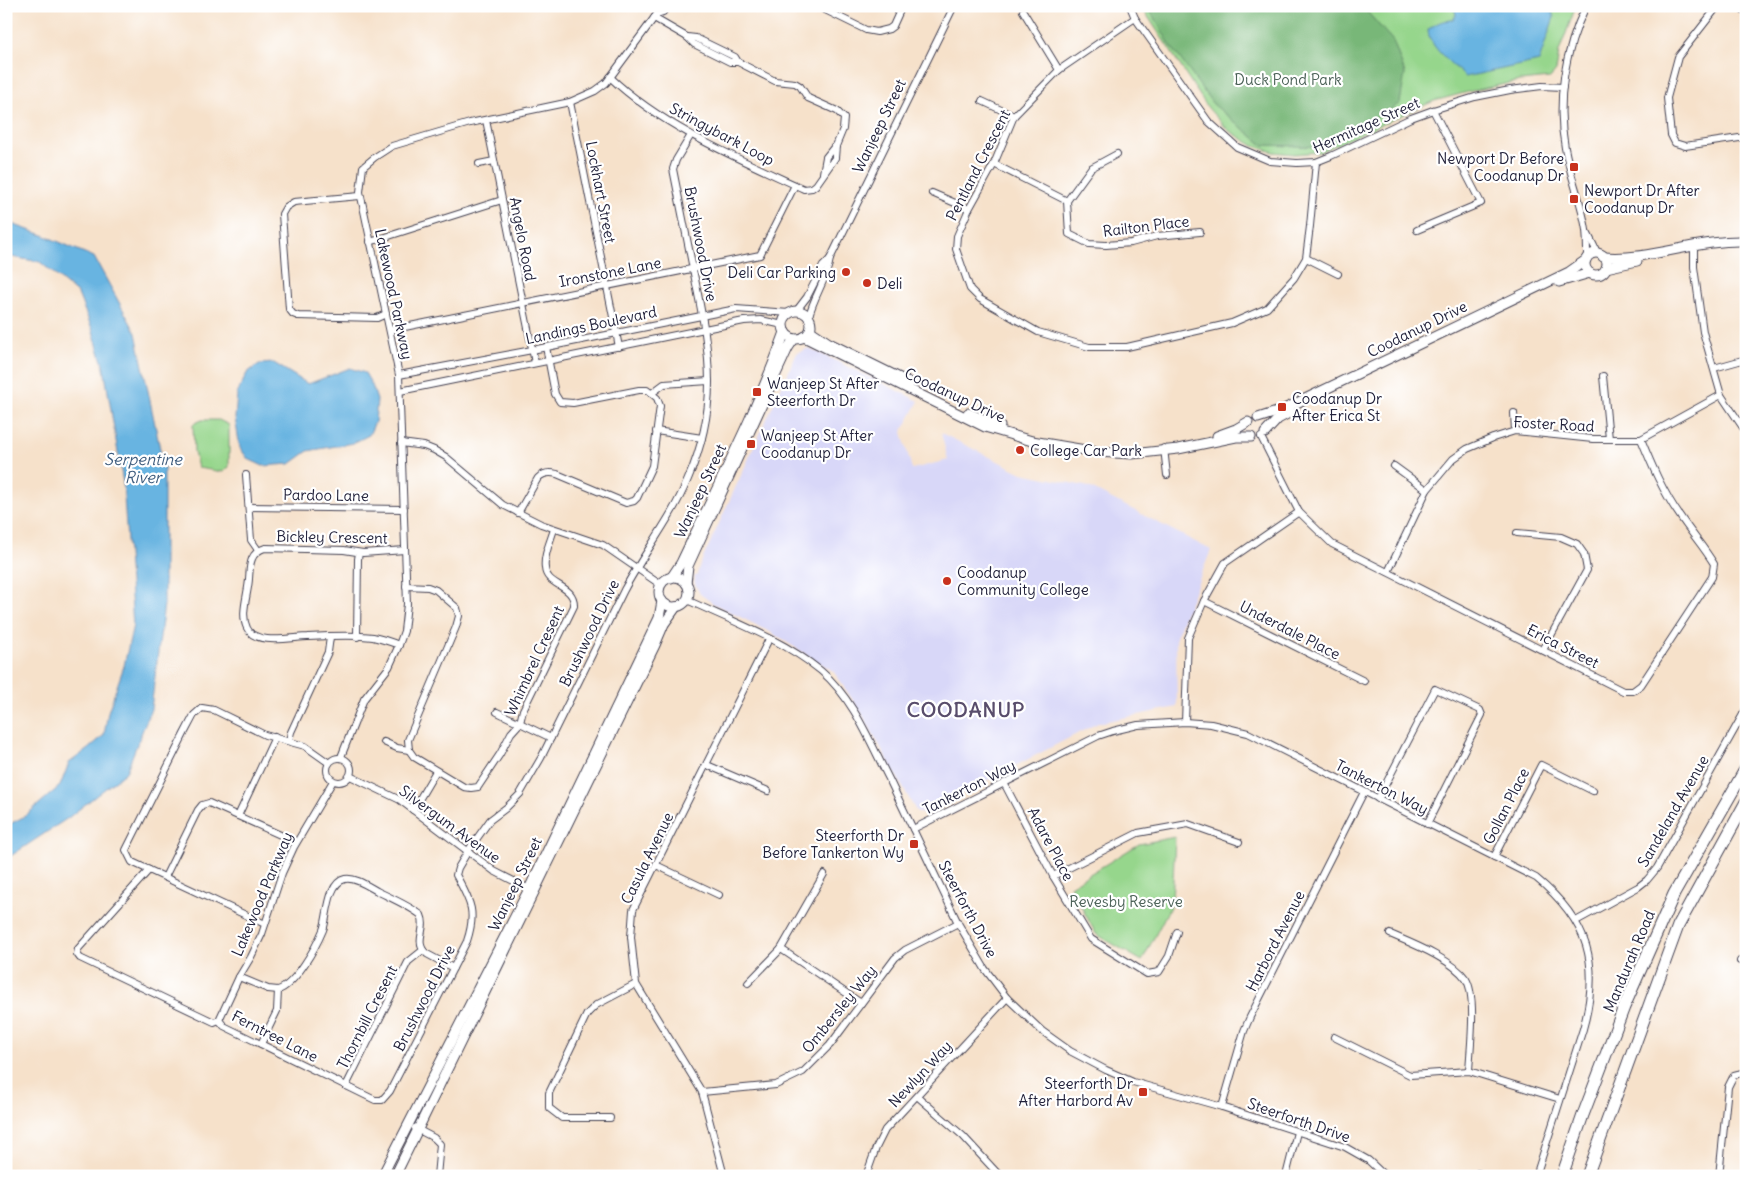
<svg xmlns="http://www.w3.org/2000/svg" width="1752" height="1182" viewBox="0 0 1752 1182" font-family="Delius,sans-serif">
<rect width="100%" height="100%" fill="#fff"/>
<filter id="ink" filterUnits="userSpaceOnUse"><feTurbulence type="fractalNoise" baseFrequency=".02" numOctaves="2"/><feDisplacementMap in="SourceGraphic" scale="10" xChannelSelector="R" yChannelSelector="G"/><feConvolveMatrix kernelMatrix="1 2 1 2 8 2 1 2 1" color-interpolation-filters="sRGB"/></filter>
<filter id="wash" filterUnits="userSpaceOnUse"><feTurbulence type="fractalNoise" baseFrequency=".0096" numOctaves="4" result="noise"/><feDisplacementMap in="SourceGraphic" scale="20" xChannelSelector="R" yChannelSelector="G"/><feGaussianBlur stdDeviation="1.12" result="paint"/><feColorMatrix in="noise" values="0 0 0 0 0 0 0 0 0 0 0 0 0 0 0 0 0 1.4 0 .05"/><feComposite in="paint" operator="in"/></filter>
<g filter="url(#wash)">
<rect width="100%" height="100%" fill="#f6e1ca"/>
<path fill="#d8d7f8" d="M809,348l110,53 -17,31 10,37 36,-9 -7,-27 81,40 67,14 122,63 -35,87 1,70 -79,16 -176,91 -6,-3 -55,-99 -28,-41 -63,-39 -56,-28 -14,-10 -5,-10 -1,-7 3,-2 2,-8 98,-214z"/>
<g fill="#96d68c" stroke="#5c7c64">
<path d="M1141,6h435l-17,46 -3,19 -6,7 -30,3 -48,10 -38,10 -114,51 -26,2 -21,-2 -19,-6 -26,-16 -20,-22z"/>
<path d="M202,420h17l10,5v42l-6,5 -25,-4 -4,-16 -1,-28z"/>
<path d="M1175,837l-3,66 -30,58 -46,-27 -26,-48 69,-42z"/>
</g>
<path fill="#78b778" stroke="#4d6c5a" d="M1147,6h215l31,35 12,32 -5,30 -13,9 -65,35 -59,-2 -50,-41 -42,-58z"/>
<g fill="#67b4e1" stroke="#446b8e">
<path d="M1454,6h96l4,11 -15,44 -74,16c-12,-13 -36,-29 -37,-47 8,-7 14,-10 25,-10l3,-5z"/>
<path d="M6,222l37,13 51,22 42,76 28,135v136l-13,105 -25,63 -58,46 -62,41v-33l19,-10 35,-30 9,-23 19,-14 16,-14 4,-23 16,-46 9,-41 -10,-142 -19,-115 -11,-37 -15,-37 -38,-32 -34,-6z"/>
<path d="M274,363l34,21 42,-16 15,5 7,12 5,15 -2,22 -6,13 -16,8 -45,8 -18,13 -27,2 -15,-7 -8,-11 -5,-30 2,-24 10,-21 12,-9z"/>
</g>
</g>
<g filter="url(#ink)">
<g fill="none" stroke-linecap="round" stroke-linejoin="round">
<g stroke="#423f50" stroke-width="8">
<g id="street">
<path d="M656,6l1,8"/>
<path d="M817,6l49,24 11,2 12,-3 4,-3 9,-20"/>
<path d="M1130,6l5,12 73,103 29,26 33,14 27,2 19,-1 15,-6 80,-38 22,-8 42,-13 35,-7 32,-4 21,1"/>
<path d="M1586,6c-21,44 -30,94 -21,142 5,28 17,55 21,82 1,9 1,18 1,27"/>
<path d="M1718,6l-40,51 -11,41 4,37 4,8 10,3 61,-9"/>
<path d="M1739,6l7,6"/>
<path d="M1023,11l36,59"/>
<path d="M654,18l33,19 7,7 36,18h8"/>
<path d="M1135,18l-76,52 -45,46 -20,48 -25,45 -12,27 -1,13 14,40 10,10 58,33 51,15h38l105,-24 35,-15 27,-30 12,-20 4,-32 6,-64"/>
<path d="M610,77c52,50 129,82 194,112l8,-1 4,-3 19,-27 1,-12 7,-17 1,-11 -7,-7 -29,-13 -8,-12 -5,-3 -20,-2 -37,-19 -3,-5 -39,-19 -9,-1"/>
<path d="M982,101l32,15"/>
<path d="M570,102l49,245"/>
<path d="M486,120l49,243"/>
<path d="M479,164l15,-3"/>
<path d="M994,164l73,37 24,-33 26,-14"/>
<path d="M823,173l3,-16 8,-10 2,-1"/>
<path d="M932,193l37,16"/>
<path d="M360,196l-66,6 -8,5 -4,7 7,95 4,5 5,2 79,2 9,-4"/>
<path d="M1067,201l2,33 20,10 17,1 25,-2 26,-7 43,-4"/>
<path d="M1417,230l64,-27 -48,-93"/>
<path d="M1588,234l10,20"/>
<path d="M370,242l132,-42"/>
<path d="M1694,245v22l9,65 18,63 25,37"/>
<path d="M1306,258l32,16"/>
<path d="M797,310l10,-13 16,-31 7,-7 124,-253"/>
<path d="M809,316c5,-20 18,-37 21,-57"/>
<path d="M390,330l370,-75 35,-70"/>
<path d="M1714,368l32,-9"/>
<path d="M399,375l133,-25 204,-41 53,4"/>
<path d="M1603,376l6,63"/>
<path d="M400,391l344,-70 17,-1 22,5"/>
<path d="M652,393l12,-9 45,-3"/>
<path d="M1514,413l1,18"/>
<path d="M656,431l46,7"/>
<path d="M1261,437l38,75 33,32 291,147h10l8,-6 71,-108 2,-13c-10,-17 -23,-31 -34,-48 -17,-24 -28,-50 -39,-77"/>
<path d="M401,443l23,3 10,4 12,7 57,48 38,19 62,21 58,40"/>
<path d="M1164,448l3,27"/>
<path d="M1394,466l33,24"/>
<path d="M246,475l5,65 7,10"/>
<path d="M249,507l155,2"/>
<path d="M518,513l20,-35c6,-6 12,-6 19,-4l69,29 8,-2 3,-3 15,-32 8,-60 -3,-8 -10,-8h-8l-66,13 -13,-1 -5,-8 -9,-47"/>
<path d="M1517,533l44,4 16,7 7,10 3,16 -44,80"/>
<path d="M1388,572l39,-82 26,-31 14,-10 26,-11 22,-7 78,8h48l80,-44"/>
<path d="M406,586l22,1 8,3 21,18 2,8 -3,11 -48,113 1,10 5,7 50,30 7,1 7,-1 22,-33 11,-21 9,-10 3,-13 51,-104c1,-22 -28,-19 -29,-38 -2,-12 6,-28 9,-39"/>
<path d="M687,600c45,21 95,39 134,71 32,27 49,71 68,108 23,48 46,96 69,144l27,46 22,29 35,33 28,20 36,19 27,12 89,25 123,40 23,13 17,16"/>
<path d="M1204,601l160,80"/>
<path d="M357,637l1,-78 1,-6"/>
<path d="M399,645c-8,-3 -17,-6 -26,-8 -17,-2 -47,-1 -65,0 -15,0 -53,9 -61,-9 -7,-14 1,-33 2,-49 1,-13 0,-26 16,-31l79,2 19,3 42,-3"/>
<path d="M497,712l54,26"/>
<path d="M1185,722l3,-84 16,-37 21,-38 74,-51"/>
<path d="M289,741l2,-9 37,-80 2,-15"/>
<path d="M384,742l13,6 12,2"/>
<path d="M341,757l23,-58 25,-32 10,-22 5,-14 3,-27 -8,-229 -39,-183 3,-25 12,-10 17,-11 78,-23 100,-21 25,-11 11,-8 51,-69 6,-2 4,-6"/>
<circle cx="339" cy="770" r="12"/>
<path d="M707,765l61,26"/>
<path d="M350,776l50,24 94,71 39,20"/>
<path d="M1004,783l49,93 38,63 56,35 12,-2 10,-16 8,-24"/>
<path d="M1378,799l57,-110 45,21 2,5 -55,109"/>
<path d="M413,810l23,-39"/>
<path d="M238,816l37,-79"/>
<path d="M913,829l185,-93 15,-5 25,-6 47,-3 26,2 37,9 288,145c53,43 65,87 47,151l-47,147"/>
<path d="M1494,857l47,-92 52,26"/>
<path d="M656,865l63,30"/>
<path d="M149,870l-71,79 -1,5 3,4 134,64 5,-2"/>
<path d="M1053,876l85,-43 50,-9 51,18"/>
<path d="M165,877l33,-67 4,-5 7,-2 87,39"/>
<path d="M1576,921l62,-34 9,-7 10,-12 89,-159"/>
<path d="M265,924l-133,-62 -6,-12 58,-116 10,-19 8,-7 12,2 51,25 40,11 24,17"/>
<path d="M1390,934c23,10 62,25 76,45 11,18 4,71 3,92"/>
<path d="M781,949l80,54"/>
<path d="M423,950l4,4 26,14"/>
<path d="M1740,961l6,2"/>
<path d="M239,977l29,12 10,1"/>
<path d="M748,983l33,-34 43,-75"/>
<path d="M219,1020l5,6 151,74h7l8,-9 77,-150c10,-30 3,-40 -11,-66l2,-7 10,-17 22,-31 16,-12 14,-14 21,-36 83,-168c21,-39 47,-70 64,-111 13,-30 21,-64 21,-96 0,-37 -8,-74 -15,-109 -7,-35 -14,-70 -21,-105l3,-9 15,-25"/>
<path d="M219,1020l20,-43 12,-20 11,-23 20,-61 12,-26 39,-66"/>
<path d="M1334,1037l76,38 59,-4 91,28"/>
<path d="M261,1044l16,-33 1,-21c17,-5 38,-43 45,-60 5,-12 4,-47 22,-51 10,-2 23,7 32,12 14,7 31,14 44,24 6,13 -5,23 2,35l-15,12 -62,124"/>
<path d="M702,1092l74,-7 27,-13 27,-27 65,-87 10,-8 53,-27"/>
<path d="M917,1096l46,40 37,40"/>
<path d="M1222,1107l22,-76 6,-14 114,-225"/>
<path d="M610,1118h-48l-13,-10v-15l38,-79 9,-9 40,-21"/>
<path d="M415,1128l19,10 6,6 -3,32"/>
<path d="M1478,1173l10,3"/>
<path d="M724,1176l-22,-84 -66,-108 -5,-47 2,-27 136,-271"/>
<path d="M866,1176l10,-28 9,-18 122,-132"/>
<path d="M1286,1176l11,-44"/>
<path d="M1719,1176l9,-89 6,-12 12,-3"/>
</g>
</g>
<g stroke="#423f50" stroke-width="11">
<g id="secondary">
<circle cx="1596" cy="264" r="11"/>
<path d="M1603,257c48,4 95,-18 143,-16"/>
<path d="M1606,268l31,-7"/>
<path d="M1559,282l31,-9"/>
<circle cx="797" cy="325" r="14"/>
<path d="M811,331l18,12 81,40"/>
<path d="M804,337l181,90 47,14 65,11 35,2 46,-5 58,-12h15"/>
<path d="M968,413l32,13"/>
<path d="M1258,418l22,-7 289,-139 17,-12"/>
<path d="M1265,433l13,-14 13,-7"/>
<path d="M1217,436l19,-7 12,-7"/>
<circle cx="674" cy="592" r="15"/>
<path d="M671,578l10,-15c36,-76 76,-152 104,-231"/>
<path d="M686,583l2,-17 100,-218 6,-9"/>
<path d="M382,1176l147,-287 130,-271 3,-17"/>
<path d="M395,1176l260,-531 9,-21 12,-17"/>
</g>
</g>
<g stroke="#423f50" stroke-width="13">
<g id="highway">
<path d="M1562,1176l21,-61 41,-108 50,-113 72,-126"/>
<path d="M1587,1176l91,-250 68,-124"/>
</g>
</g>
<use href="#street" stroke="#fff" stroke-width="6"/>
<use href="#secondary" stroke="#fff" stroke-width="9"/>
<use href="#highway" stroke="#fff" stroke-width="11"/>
</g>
</g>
<g fill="#c8321e" stroke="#fff" stroke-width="2">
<rect x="1569" y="162" width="10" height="10" rx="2.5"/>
<rect x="1569" y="194" width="10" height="10" rx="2.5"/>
<circle cx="846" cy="272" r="5"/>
<circle cx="867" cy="283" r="5"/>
<rect x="752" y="387" width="10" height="10" rx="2.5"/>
<rect x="1277" y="402" width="10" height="10" rx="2.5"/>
<rect x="746" y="439" width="10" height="10" rx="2.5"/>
<circle cx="1020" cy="450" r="5"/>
<circle cx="947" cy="581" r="5"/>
<rect x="909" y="839" width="10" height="10" rx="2.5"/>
<rect x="1138" y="1087" width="10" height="10" rx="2.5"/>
</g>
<g text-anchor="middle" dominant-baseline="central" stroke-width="4.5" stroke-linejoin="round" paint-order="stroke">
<g font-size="15" fill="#4b6157" stroke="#fff">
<text x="1288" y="79">Duck Pond Park</text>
<text x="1126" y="901">Revesby Reserve</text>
</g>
<g font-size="15" fill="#22223b" stroke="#fff">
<text transform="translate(1366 125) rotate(-24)">Hermitage Street</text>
<text transform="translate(879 126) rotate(-64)">Wanjeep Street</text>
<text transform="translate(722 134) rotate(28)">Stringybark Loop</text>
<text transform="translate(978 165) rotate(-63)">Pentland Crescent</text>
<text transform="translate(601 192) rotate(79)">Lockhart Street</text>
<text transform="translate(1146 226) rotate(-7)">Railton Place</text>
<text transform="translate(523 239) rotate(79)">Angelo Road</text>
<text transform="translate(701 244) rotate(79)">Brushwood Drive</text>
<text transform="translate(610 272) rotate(-11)">Ironstone Lane</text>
<text transform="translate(394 294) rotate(78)">Lakewood Parkway</text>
<text transform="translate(591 325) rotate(-12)">Landings Boulevard</text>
<text transform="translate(1417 329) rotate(-26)">Coodanup Drive</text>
<text transform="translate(955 395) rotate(25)">Coodanup Drive</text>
<text transform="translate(1554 424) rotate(3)">Foster Road</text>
<text transform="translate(700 491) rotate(-65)">Wanjeep Street</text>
<text transform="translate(326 495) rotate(1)">Pardoo Lane</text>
<text transform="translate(332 537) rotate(1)">Bickley Crescent</text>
<text transform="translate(1290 630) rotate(27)">Underdale Place</text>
<text transform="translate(589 633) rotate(-64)">Brushwood Drive</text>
<text transform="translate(1563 646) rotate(27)">Erica Street</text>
<text transform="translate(534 661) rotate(-65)">Whimbrel Cresent</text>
<text transform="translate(969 787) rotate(-27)">Tankerton Way</text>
<text transform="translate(1382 787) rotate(27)">Tankerton Way</text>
<text transform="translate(1506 806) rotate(-63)">Gollan Place</text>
<text transform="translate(1673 811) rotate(-60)">Sandeland Avenue</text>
<text transform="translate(450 824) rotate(36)">Silvergum Avenue</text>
<text transform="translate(1051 844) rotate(62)">Adare Place</text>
<text transform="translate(647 858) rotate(-64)">Casula Avenue</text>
<text transform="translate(515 884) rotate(-64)">Wanjeep Street</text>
<text transform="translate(262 894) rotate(-67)">Lakewood Parkway</text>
<text transform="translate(968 909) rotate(62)">Steerforth Drive</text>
<text transform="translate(1275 941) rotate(-63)">Harbord Avenue</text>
<text transform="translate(1629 961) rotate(-67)">Mandurah Road</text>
<text transform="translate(424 998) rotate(-63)">Brushwood Drive</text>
<text transform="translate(839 1009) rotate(-51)">Ombersley Way</text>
<text transform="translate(367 1017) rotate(-63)">Thornbill Cresent</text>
<text transform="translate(275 1036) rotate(27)">Ferntree Lane</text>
<text transform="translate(920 1074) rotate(-47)">Newlyn Way</text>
<text transform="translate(1299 1120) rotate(19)">Steerforth Drive</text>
</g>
<g font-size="15" fill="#22223b" stroke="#fff" text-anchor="start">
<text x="1564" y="158" text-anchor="end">Newport Dr Before<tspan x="1564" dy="17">Coodanup Dr</tspan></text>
<text x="1584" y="190">Newport Dr After<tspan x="1584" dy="17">Coodanup Dr</tspan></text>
<text x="836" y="272" text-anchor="end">Deli Car Parking</text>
<text x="877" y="283">Deli</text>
<text x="767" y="383">Wanjeep St After<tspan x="767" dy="17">Steerforth Dr</tspan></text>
<text x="1292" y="398">Coodanup Dr<tspan x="1292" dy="17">After Erica St</tspan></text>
<text x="761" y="435">Wanjeep St After<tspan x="761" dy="17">Coodanup Dr</tspan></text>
<text x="1030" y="450">College Car Park</text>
<text x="957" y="572">Coodanup<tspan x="957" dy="17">Community College</tspan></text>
<text x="904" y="835" text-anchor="end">Steerforth Dr<tspan x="904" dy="17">Before Tankerton Wy</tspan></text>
<text x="1133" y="1083" text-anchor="end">Steerforth Dr<tspan x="1133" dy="17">After Harbord Av</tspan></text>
</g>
<g font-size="16" font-style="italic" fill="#3e5c7d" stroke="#fff">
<text x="143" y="459">Serpentine<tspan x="143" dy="18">River</tspan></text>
</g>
<g font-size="20" font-weight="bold" letter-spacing="1" fill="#594d6c" stroke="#fff">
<text x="966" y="709">COODANUP</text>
</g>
</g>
<rect width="1752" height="1182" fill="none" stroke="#fff" stroke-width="25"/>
</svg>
